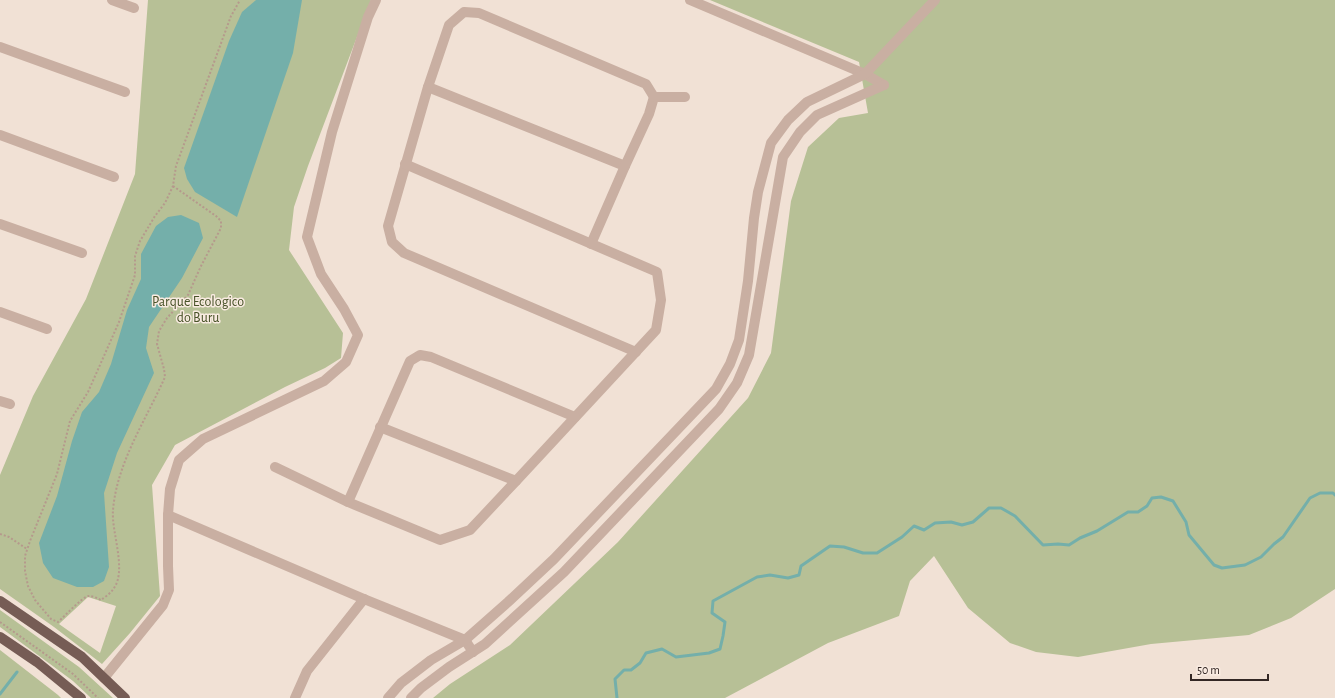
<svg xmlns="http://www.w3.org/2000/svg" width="1335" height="698" viewBox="0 0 1335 698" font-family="'Alegreya Sans',sans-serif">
<rect width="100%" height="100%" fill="#f1e1d5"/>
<g fill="#b7c096" fill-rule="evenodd">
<path d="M148,0h223l-63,166 -14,41 -5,43 54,83 -2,25 -16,10 -40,19 -110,58 -23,40 8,111 -30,37 -28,31 -48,-37 -54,-38v-114l33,-79 53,-97 49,-125zM88,597l28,9 -16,47 -41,-29z"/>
<path d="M710,0h625v589l-44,29 -42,17 -98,9 -73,13 -42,-5 -26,-9 -42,-35 -34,-52 -24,25 -11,35 -71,27 -103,55h-292l17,-14 60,-39 108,-103 130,-144 23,-45 20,-152 17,-54 31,-29 29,-5 -9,-51z"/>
<path d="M0,610l79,57 34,31h-22l-18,-17 -73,-54z"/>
<path d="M0,650l58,45 3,3h-61z"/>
</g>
<g fill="#74afaa">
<path d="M256,0h46l-9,53 -56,164 -42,-25 -8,-13 -3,-11 45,-127 13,-29z"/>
<path d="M181,215l18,8 4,15 -21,40 -33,49 -3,21 8,25 -37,80 -13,40 5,74 -5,14 -11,6h-16l-24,-9 -10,-15 -4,-20 18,-47 15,-55 10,-29 17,-20 12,-28 16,-54 14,-31v-25l15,-28 12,-9z"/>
</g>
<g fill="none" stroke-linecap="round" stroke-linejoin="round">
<g stroke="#74afaa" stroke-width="3">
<path d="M0,694l17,-22"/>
<path d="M617,698l-2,-19 9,-9h7l9,-7 6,-10 16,-4 14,8 33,-4 11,-4 3,-13 2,-14 -13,-9 1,-12 44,-24 13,-2 18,3 11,-3 2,-9 29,-20 14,1 19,6h14l25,-16 12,-11 10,4 11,-7 16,-1 11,3 11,-3 16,-14h12l14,8 28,29 15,-1 11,1 11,-7 17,-7 31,-19h10l9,-6 5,-8 9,-1 12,4 13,21 3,13 25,30 8,3 23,-3 16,-8 13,-13 9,-7 27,-39 10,-5h13l2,2"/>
</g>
<g stroke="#b5998c" stroke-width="2" stroke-dasharray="2 2" stroke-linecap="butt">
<path d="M173,186l43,30 5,5v7l-20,38 -13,29 -21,23 -8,13 -2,13 7,25 1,8c-19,43 -48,85 -52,133 -2,21 14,60 1,78 -3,5 -9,9 -13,12 -4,-2 -8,-4 -12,-4 -6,0 -24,20 -31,26l-7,-3 -16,-19 -7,-14 -3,-15v-15l5,-15 27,-67 13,-53 18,-29 31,-70 16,-47v-19l5,-15 15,-25 10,-13 8,-17 3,-20 55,-150 9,-16"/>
<path d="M0,534l9,3 18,12"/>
<path d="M0,622l73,52 25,24"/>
</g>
<g stroke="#c9afa2" stroke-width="10">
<path d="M112,0l22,8"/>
<path d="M376,0l-8,17 -36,115 -25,105 14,37 23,35 14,26 -12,27 -22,19 -121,58 -24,21 -9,29 -2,26 196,84 101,41 8,12"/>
<path d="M690,0l175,74 19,11"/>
<path d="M0,47l125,45"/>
<path d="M428,87l197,79"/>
<path d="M0,135l114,42"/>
<path d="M0,224l82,29"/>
<path d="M591,244l34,-78 24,-52 5,-17"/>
<path d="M0,312l47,17"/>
<path d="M636,352l-232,-99 -12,-11 -4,-16 40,-139 21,-62 15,-13 15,1 167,71 8,13h31"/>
<path d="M0,401l10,3"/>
<path d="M380,427l136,54"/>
<path d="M275,467l73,35 92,38 30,-10 46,-49 140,-151 5,-30 -4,-28 -252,-108"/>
<path d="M348,502l62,-141 10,-6 11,2 144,60"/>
<path d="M104,678l59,-73 6,-15 -1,-24v-51"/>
<path d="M295,698l12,-27 57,-72"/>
<path d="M388,698l13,-15 30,-23 34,-20 43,-38 46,-43 162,-170 14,-25 9,-24 9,-59 6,-63 4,-26 13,-49 17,-23 19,-18 58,-28 70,-74"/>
<path d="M411,698l10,-10 28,-21 36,-23 79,-72 155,-163 18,-26 12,-28 34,-198 17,-25 17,-17 67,-30"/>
</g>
<g stroke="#765c55" stroke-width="10">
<path d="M0,601l82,56 43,41"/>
<path d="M0,637l37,25 44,36"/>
</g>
</g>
<g text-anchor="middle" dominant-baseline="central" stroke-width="3" stroke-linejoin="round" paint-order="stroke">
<g font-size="14" fill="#485228" stroke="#f9ebe1">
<text x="198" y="302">Parque Ecologico<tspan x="198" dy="16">do Buru</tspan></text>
</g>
</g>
<path d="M1191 674v6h77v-6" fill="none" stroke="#332724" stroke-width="2"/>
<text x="1197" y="674" font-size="12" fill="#332724" stroke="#f9ebe1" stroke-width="3" paint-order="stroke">50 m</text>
</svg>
